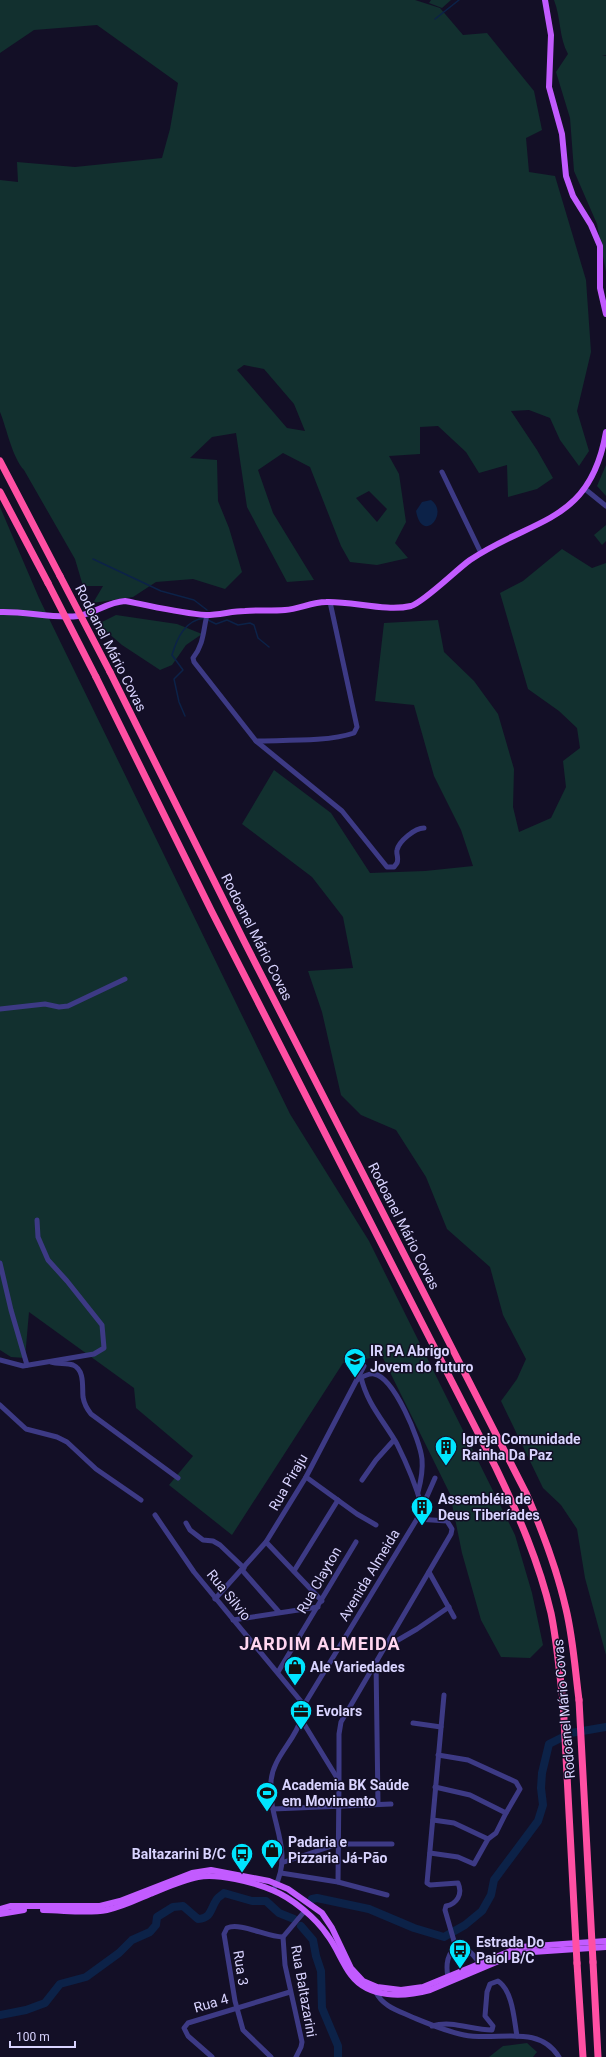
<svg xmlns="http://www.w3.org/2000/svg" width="606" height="2057" viewBox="0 0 606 2057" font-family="Roboto,sans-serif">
<rect width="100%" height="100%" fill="#130f26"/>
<g fill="#12302f" fill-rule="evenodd">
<path d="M0,0h415l25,8 23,27 24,-2 47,58 8,39 -16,8 3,34 26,4 31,104 5,72 -14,59 12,40 -10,15 -19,-26 -10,-22 -21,-8 -18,1 26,39 16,28 -16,11 -29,8 -1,-32 -28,8 -13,-21 -28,-26 -18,1v27l-31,2 10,18 7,48 -11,21 13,15 -31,7 -27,-3 -9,-16 -31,-79 -27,-14 -25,17 15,43 41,67 -27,2 -40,-75 -11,-74 -24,4 -22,21 27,2 1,41 11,27 13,44 -17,17 -32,-10 -37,3 -23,15 -40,6 10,-17h-20l-8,-27 -51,-89c-12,-13 -17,-41 -24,-58v-232l18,2 -1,-20 58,5 87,-9 8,-29 8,-46 -81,-58 -63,5 -34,23zM244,365l20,4 30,35 11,27 -18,-3 -50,-58zM369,491l18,18 -10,13 -21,-24z"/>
<path d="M431,0h20l-9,8 -13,-5z"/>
<path d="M554,0h52v55h-4l4,1v216l-9,-48 -23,-53 -4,-53 -14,-46 12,-18c-9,-16 -7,-36 -14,-54z"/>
<path d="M606,465v31l-9,-10z"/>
<path d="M0,507l39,91 251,516 79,127 146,294 17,58 11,52 -13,13 -29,-1 -20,-37 -19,-67 -12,-59 -68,-138 -39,7 -111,172 -63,-50 24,-29 -57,-48 -2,-20 -105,-76 -4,46 -14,-1 -11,-7z"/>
<path d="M606,525v16l-4,4 -8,-10z"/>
<path d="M562,549l30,19 14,-5v1092l-21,-77 -8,-49 -16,-24 -18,-17 -42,-87 16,-22 9,-20 -23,-44 -13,-48 -43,-38 -21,-52 -30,-47 -35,-15 -20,-20 -19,-83 -14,-41 45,-3 -10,-51 -31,-40 -70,-53 32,-54 57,43 39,60 55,-2 48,-5 -12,-36 -27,-54 -20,-71 -39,-4 9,-78 54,-3 6,32 30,29 24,33 16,55 -1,38 6,25 32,-14 15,-31 -3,-26 17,-13 -3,-20 -18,-17 -31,-22 -28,-96 23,-12z"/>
<path d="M116,615l61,9 25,10 -16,11 -14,20 -12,5 -38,-25 -24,-21z"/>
<path d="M527,2043l10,9 -4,5h-44l14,-11z"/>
</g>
<path fill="#0c2248" d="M431,500c19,13 -9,45 -15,11l6,-9z"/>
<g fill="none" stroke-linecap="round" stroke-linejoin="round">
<g stroke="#0c2248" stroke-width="1.5">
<path d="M435,19l24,-19"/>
<path d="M93,559l68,32 33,9 13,10"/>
<path d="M208,620l8,4 11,-4 11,5 12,-2 4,2 4,13 11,9"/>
<path d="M185,716l-6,-14 -5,-23 9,-9 -11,-15c5,-17 13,-35 33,-37"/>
</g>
<g stroke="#0c2248" stroke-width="8">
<path d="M312,1899l5,-1 52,11 45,19 30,9 21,-12 17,-14 9,-16 3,-15 44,-59 5,-16 -2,-17 1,-15 7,-29 22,-11 35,-6"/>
<path d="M301,1926l12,14 3,16 5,15 1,37 16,38v11"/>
<path d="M0,2015l26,-5 19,-7 15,-19 26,-7 33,-24 13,-13 18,-8 6,-7 1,-8 16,-10 10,-1 15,13c14,-1 12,-10 19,-20 1,-2 5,-4 7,-6l28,8h14l13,12 15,6"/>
</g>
<g stroke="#3d3a85" stroke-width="5">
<path d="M442,472l39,81"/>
<path d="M585,489l21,17"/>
<path d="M207,615c-4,16 -3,29 -14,43l1,4 62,79c28,-1 72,1 98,-8l3,-6 -27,-125"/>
<path d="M256,741l86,70 45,56h7l3,-4c2,-5 -1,-9 0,-13 2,-9 18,-22 27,-22"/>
<path d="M0,1009l45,-5 14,3 9,-1 57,-27"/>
<path d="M0,1263l11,47 16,55"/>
<path d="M0,1360l23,6 71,-12 10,-6 -2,-23 -35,-44 -19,-21 -10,-23 -1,-17"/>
<path d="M51,1362c7,2 15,1 22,3 12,5 9,22 10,32 1,6 4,12 8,17l87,64"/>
<path d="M361,1377c6,27 23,44 36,67 10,20 19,42 25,63"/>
<path d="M357,1380c5,-3 11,-7 17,-6 20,3 46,66 48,85 1,11 -1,22 -4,33"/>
<path d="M0,1405l26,24 31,8 10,5 29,27 45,31"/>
<path d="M306,1477l51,37 19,11"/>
<path d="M362,1480l14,-20 18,-20"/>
<path d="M155,1515l39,57 110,133"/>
<path d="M186,1523l4,7 13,10 10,1 7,4 24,23"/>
<path d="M266,1542l56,59"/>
<path d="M242,1570l37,42"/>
<path d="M294,1571l44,-71"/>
<path d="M429,1572l25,45"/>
<path d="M215,1599l51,-57 40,-65 58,-111"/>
<path d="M233,1620l85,-13"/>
<path d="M386,1647l31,-18 32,-22"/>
<path d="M376,1662l2,142"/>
<path d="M278,1672l78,-130"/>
<path d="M444,1695l-17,188 3,2 28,-2c5,11 -1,21 -12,23l-1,4 11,38"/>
<path d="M413,1723l28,4"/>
<path d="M438,1755l30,5 48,22 4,7 -14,24"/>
<path d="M339,1781v-47l2,-12 110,-188 1,-5 -5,-8 -30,-2"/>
<path d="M435,1787l35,8 36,18 -10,20 -8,6"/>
<path d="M273,1809l118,-5"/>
<path d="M430,1853l28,4 16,7 14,-25 -34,-16 -21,-3"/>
<path d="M284,1862l54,-18h54"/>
<path d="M281,1873l57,9 49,13"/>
<path d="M338,1882l1,-101 -38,-62 3,-14 113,-186 18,-41"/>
<path d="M275,1887c19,-38 -7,-66 -4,-105 1,-24 24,-41 30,-63"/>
<path d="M448,1977c-2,-10 -2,-28 12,-29 3,0 7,1 9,3 4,3 7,8 11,12"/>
<path d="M376,1992c6,14 23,19 36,25 17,7 33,14 52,18 33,7 74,-12 95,22"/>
<path d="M432,2026c21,-6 39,4 60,4l1,-4 -8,-10 2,-24 3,-8 8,-3c15,10 16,39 19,55"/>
<path d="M212,2057l-24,-21 -4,-8 4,-5 102,-31"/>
<path d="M271,2057l-28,-27 -8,-29 -11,-67 3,-6c13,-6 40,9 56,9"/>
<path d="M296,2057l5,-10 1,-5 -17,-77 -2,-28 21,-25"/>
</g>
<g stroke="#c25bff" stroke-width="6">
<path d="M545,0l6,35 -2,52 13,47 4,42 7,20 18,29 9,21v42l6,26"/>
<path d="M0,612c26,-1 53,7 78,4 17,-3 30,-14 47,-15 27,5 54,12 81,14 14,0 26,-4 39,-4 13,-1 27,0 40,-1 14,-1 27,-8 41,-8 26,-1 60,10 85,4 13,-4 45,-36 59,-46 64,-43 120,-36 136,-128"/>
<path d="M0,1909l11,-3h89l20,-5 72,-28 19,-3 58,11 19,8 34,24 10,15 19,40 12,13 14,6 24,3 22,-3 97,-40 86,-6"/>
<path d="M43,1910c21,0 43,4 64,0 15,-3 29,-10 43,-16 15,-6 32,-14 48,-17 19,-4 56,5 74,13 20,8 44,28 56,46 9,12 14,27 23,39 18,24 53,22 79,15l88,-37 88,-6"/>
<path d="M0,1914l24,-4"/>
</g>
<g stroke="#ff4fa3" stroke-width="7">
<path d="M0,461l60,115"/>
<path d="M0,492l48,91"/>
<path d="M110,672l134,269 282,552c16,37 31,76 40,116 7,29 9,60 13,91"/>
<path d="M96,677l116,235 284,556c22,46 43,94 55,145 6,29 8,58 12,87"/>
<path d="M593,1962l5,95"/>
<path d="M577,1963l6,94"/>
</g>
<g stroke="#ff4fa3" stroke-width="7">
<path d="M60,576l50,96"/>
<path d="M48,583l48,94"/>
<path d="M563,1700l14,263"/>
<path d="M579,1700l14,262"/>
</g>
</g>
<defs>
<g id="school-pin" transform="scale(1.15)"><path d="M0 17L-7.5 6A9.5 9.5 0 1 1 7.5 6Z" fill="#00e5ff" stroke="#130f26"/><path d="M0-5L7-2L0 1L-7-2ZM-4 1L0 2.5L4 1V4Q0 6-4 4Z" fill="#111"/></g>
<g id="building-pin" transform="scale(1.15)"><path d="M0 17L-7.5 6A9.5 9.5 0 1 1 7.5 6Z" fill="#00e5ff" stroke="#130f26"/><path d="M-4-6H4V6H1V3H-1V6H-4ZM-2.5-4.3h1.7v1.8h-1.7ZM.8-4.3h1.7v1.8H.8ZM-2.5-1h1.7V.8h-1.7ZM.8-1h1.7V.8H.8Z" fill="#111"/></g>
<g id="shop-pin" transform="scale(1.15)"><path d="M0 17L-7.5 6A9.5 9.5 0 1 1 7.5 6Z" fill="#00e5ff" stroke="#130f26"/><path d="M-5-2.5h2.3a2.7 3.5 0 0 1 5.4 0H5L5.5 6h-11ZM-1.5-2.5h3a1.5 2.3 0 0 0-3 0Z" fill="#111"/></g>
<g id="office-pin" transform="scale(1.15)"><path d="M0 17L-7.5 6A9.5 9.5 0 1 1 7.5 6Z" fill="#00e5ff" stroke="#130f26"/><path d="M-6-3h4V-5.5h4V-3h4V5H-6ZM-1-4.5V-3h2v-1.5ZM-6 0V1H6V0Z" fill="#111"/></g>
<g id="stadium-pin" transform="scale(1.15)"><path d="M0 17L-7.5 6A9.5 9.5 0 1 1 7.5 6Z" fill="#00e5ff" stroke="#130f26"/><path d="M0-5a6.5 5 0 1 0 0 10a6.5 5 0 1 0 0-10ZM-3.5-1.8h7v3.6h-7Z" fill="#111"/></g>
<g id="bus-pin" transform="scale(1.15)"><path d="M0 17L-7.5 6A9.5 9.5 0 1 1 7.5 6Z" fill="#00e5ff" stroke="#130f26"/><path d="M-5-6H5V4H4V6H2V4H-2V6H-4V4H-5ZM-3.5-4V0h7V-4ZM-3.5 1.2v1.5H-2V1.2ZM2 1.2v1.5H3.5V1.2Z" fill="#111"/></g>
</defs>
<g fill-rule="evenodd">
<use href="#school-pin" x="355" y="1359"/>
<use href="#building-pin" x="446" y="1447"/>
<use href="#building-pin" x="422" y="1507"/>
<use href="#shop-pin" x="295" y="1667"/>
<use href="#office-pin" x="301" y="1711"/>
<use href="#stadium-pin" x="267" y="1793"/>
<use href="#shop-pin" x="272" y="1850"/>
<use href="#bus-pin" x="242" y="1854"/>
<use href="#bus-pin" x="460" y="1950"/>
</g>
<g text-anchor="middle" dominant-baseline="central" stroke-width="3" stroke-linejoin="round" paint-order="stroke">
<g font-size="14" fill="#d9d4ff" stroke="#130f26">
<text transform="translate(111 648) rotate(63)">Rodoanel Mário Covas</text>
<text transform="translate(257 937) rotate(63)">Rodoanel Mário Covas</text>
<text transform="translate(404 1226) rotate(63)">Rodoanel Mário Covas</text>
<text transform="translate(288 1482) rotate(-60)">Rua Piraju</text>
<text transform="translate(369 1575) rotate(-59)">Avenida Almeida</text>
<text transform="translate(319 1580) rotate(-60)">Rua Clayton</text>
<text transform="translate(229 1595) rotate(51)">Rua Silvio</text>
<text transform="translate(564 1709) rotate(-95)">Rodoanel Mário Covas</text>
<text transform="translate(241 1968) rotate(81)">Rua 3</text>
<text transform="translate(304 1991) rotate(80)">Rua Baltazarini</text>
<text transform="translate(211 2003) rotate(-16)">Rua 4</text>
</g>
<g font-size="14" font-weight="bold" fill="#d9d4ff" stroke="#130f26" text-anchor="start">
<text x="370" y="1351">IR PA Abrigo<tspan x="370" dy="16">Jovem do futuro</tspan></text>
<text x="462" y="1439">Igreja Comunidade<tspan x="462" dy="16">Rainha Da Paz</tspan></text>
<text x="438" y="1499">Assembléia de<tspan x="438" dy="16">Deus Tiberíades</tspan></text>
<text x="310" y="1667">Ale Variedades</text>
<text x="316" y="1711">Evolars</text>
<text x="282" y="1785">Academia BK Saúde<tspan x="282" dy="16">em Movimento</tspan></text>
<text x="288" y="1842">Padaria e<tspan x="288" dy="16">Pizzaria Já-Pão</tspan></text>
<text x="226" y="1854" text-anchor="end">Baltazarini B/C</text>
<text x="476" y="1942">Estrada Do<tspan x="476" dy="16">Paiol B/C</tspan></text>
</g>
<g font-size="18" font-weight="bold" letter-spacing="1" fill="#ffd6f0" stroke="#130f26">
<text x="320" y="1643">JARDIM ALMEIDA</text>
</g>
</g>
<path d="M10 2041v6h65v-6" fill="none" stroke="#d9d4ff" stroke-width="2"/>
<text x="16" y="2041" font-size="12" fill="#d9d4ff" stroke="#130f26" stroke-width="3" paint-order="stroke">100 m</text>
</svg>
